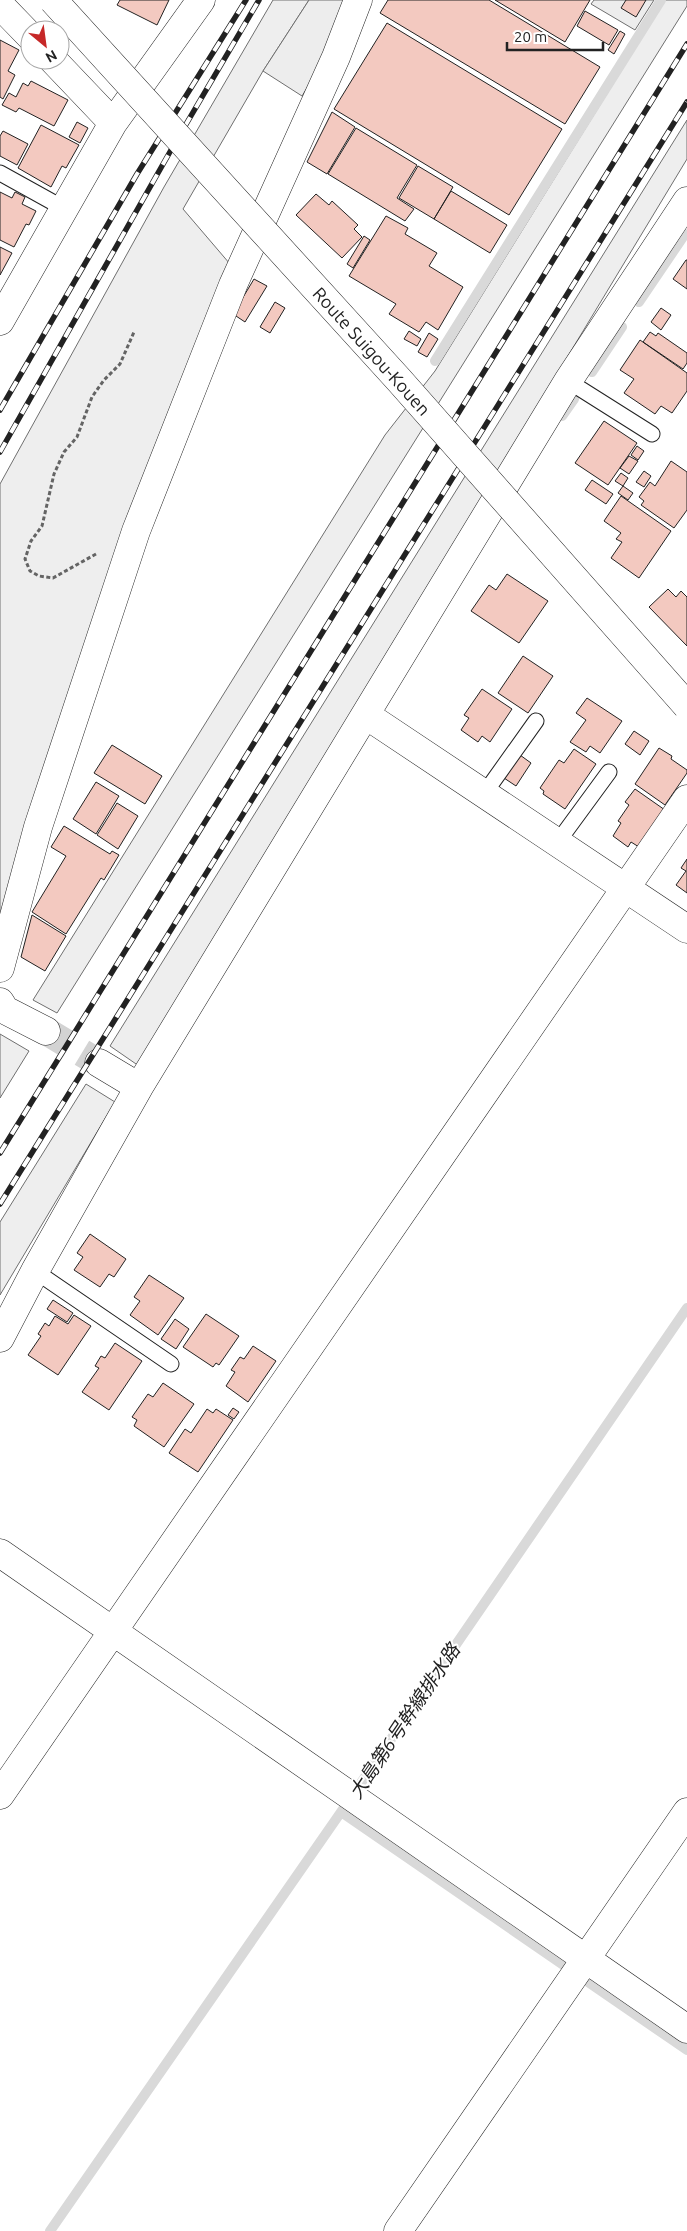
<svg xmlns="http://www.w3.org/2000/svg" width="687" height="2231" font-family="Ubuntu,'Noto Sans JP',sans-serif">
  <rect width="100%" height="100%" fill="#fff"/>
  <!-- grass -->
  <path fill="#eee" stroke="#6f6f6f" d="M273,0H309L263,71L183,209L230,264L0,949V484L164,187Z
    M665,0H687V6L57,1013L33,1000L385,435L435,371Z
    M687,120V159L139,1066L110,1046Z
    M0,1034L29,1051L0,1098Z
    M86,1084L115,1102L0,1295V1222Z"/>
  <!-- parking -->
  <path fill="#ededed" stroke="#6f6f6f" d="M309,0H350L324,60L302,96L263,71Z
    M594,0H654L635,30L591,4Z"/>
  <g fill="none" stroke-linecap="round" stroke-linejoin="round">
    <!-- stream -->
    <path stroke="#d9d9d9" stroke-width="10" d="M639,302L685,234
      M435,361L661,0
      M592,372L622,327
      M562,416L574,399
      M687,1308L341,1812L687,2050
      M50,2231L341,1812"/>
  </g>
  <!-- building -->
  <path fill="#f3c9c0" stroke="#222" d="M120,0H169L157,25L117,5Z
    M388,0H489L600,67L565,124L380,13Z
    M495,0H590L565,42Z
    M626,0H646L636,17L621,8Z
    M585,11L618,30L609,45L577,26Z
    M387,23L562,129L509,215L334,109Z
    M620,31L625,34L614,54L608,50Z
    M0,40L19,50L8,71L15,75L3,99L0,97Z
    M31,81L68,100L54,126L19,108L16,112L2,105L9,93L16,97L23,83L28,86Z
    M332,112L355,127L327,174L307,162Z
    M77,122L88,128L80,143L69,137Z
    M41,125L79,145L66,168L62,166L51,187L18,168Z
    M356,128L417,165L397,198L414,209L405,221L328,174Z
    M3,131L28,144L17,165L0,156V136Z
    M418,166L453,187L434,219L399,198Z
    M451,191L507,225L490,253L434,219Z
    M0,192L12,198L15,192L25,197L22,204L36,211L29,225L26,224L14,247L0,240Z
    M316,194L329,205L332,201L358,225L354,229L362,237L342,258L296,215Z
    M386,216L408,228L405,234L437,253L429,266L463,287L438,330L426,322L419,332L389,314L396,304L349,276Z
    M364,236L370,240L353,268L347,264Z
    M0,247L12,253L0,275Z
    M686,260H687V289L673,279Z
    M254,279L267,286L245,322L233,314Z
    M275,302L285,308L270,333L260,327Z
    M661,308L671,315L661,330L651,322Z
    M409,331L421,339L417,346L404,339Z
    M650,332L656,336L658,333L687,353V363L683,369L643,342Z
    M429,333L438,339L427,357L418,352Z
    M640,340L687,373V391L672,413L661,406L655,414L624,393L634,379L620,370Z
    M604,421L637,443L608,485L575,463Z
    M637,446L644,451L638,460L631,455Z
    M629,456L638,461L629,474L620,468Z
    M671,461L687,472V510L674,528L641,505L644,501L639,497L650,482L655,486Z
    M644,471L651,476L644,487L636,482Z
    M621,473L628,478L623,486L615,481Z
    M592,480L613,494L606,504L585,490Z
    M623,486L633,493L628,500L618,493Z
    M621,496L671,531L639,578L611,558L622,542L616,539L621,533L604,521Z
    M507,574L548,601L519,643L471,611L489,585L496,590Z
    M668,589L676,597L681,591L687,597V646L649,607Z
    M523,656L553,676L528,713L498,693Z
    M482,689L512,709L490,742L482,736L478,742L461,730L469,718L464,715Z
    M587,698L622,721L600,753L590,746L586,752L570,742L586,720L576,713Z
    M634,731L649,741L640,755L625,744Z
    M112,745L162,776L145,804L94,773Z
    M659,748L672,756L671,759L687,770V773L665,805L635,784Z
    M574,749L596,764L565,809L543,794L544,791L540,788L559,760L564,763Z
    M520,755L531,763L516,786L504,778Z
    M96,782L119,796L96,834L73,819Z
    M635,789L665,810L639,847L631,842L628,847L613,836L621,823L618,821L629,805L625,802Z
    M117,803L138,816L118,849L97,835Z
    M64,826L110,854L112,851L119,855L104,880L101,878L66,934L32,912L66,856L51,847Z
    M687,859V893L676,885L686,871L681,868Z
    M32,915L66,936L45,971L21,957Z
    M90,1234L126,1259L114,1277L109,1274L100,1287L74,1270L83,1257L77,1253Z
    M149,1275L184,1298L158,1335L130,1315L140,1301L134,1297Z
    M53,1300L73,1313L67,1322L47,1309Z
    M206,1314L239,1336L219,1365L216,1363L213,1367L183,1347Z
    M74,1315L91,1326L58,1375L28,1355L41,1336L38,1334L45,1323L49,1326L55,1316L68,1324Z
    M175,1319L189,1329L176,1349L161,1339Z
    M115,1343L142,1361L109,1410L82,1392L99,1368L95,1366L101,1356L105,1358Z
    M253,1346L276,1361L248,1402L226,1386L235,1372L231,1370L240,1357L244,1359Z
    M163,1383L194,1404L164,1447L134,1426L137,1420L132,1417L148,1394L153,1397Z
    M233,1408L239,1412L234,1419L228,1415Z
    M207,1409L213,1413L216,1409L233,1420L198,1472L169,1453L185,1429L191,1433Z"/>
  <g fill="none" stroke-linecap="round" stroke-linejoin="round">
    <!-- minor-tunnel -->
    <path stroke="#d3d3d3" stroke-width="28" stroke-dasharray="28 14" stroke-linecap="butt" d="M46,1031L99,1063"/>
    <defs>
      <path id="service" d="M0,173L65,209
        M568,381L652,434
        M484,794L536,721
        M557,843L609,772
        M35,1271L171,1364"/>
      <path id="minor" d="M0,5L30,36
        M113,123L201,0
        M0,321L113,123L53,60
        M366,715L687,929
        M0,968L38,827L136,531L233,285L336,57L358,0
        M0,1002L5,1010L46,1031
        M99,1063L139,1087
        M0,1338L35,1271L139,1087L568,381L687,201
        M0,1553L687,2029
        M0,1795L687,799
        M398,2231L687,1812"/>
    </defs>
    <!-- service casing -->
    <use href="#service" stroke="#222" stroke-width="17"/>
    <!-- minor casing -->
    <use href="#minor" stroke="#222" stroke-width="29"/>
    <!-- path -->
    <path stroke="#646464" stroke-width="3" stroke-dasharray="4 2.5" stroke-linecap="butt" d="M96,554L53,578L39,576L30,571L25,559L31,541L42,526L54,474L64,452L77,437L92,397L104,380L120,364L134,332"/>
    <!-- service -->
    <use href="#service" stroke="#fff" stroke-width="15"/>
    <!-- minor -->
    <use href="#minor" stroke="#fff" stroke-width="28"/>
    <defs>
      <path id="rail" d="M0,410L137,174L246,0
        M0,452L175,143L259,0
        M0,1153L687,44
        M0,1204L687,102"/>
    </defs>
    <!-- rail casing -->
    <use href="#rail" stroke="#222" stroke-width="5.5"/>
    <!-- rail -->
    <use href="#rail" stroke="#fff" stroke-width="4" stroke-dasharray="11" stroke-linecap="butt"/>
    <defs>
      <path id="primary-bridge" d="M53,0L399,380L687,706"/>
    </defs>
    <!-- primary-bridge casing -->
    <use href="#primary-bridge" stroke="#222" stroke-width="29" stroke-linecap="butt"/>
    <!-- primary-bridge -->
    <use href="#primary-bridge" stroke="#fff" stroke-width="28"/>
  </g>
  <g text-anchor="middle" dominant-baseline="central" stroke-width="4" stroke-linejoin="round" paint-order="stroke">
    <!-- street labels -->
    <g font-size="18" fill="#222" stroke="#fff">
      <text transform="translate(372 351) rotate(48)">Route Suigou-Kouen</text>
    </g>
    <!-- water labels -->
    <g font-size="19" font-style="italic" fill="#222" stroke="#fff">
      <text transform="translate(404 1721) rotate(-56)">大島第6号幹線排水路</text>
    </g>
  </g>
  <!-- north arrow -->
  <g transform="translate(45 45) rotate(151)"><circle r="24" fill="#ffffff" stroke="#a7a7a7"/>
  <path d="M0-4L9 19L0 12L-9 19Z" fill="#c62828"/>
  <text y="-8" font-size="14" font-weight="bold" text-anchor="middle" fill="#222222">N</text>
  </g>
  <!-- scale -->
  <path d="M507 42v8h96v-8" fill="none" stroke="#222222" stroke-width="2.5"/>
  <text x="514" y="42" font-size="15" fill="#222222" stroke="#ffffff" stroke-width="4" paint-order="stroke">20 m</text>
</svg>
